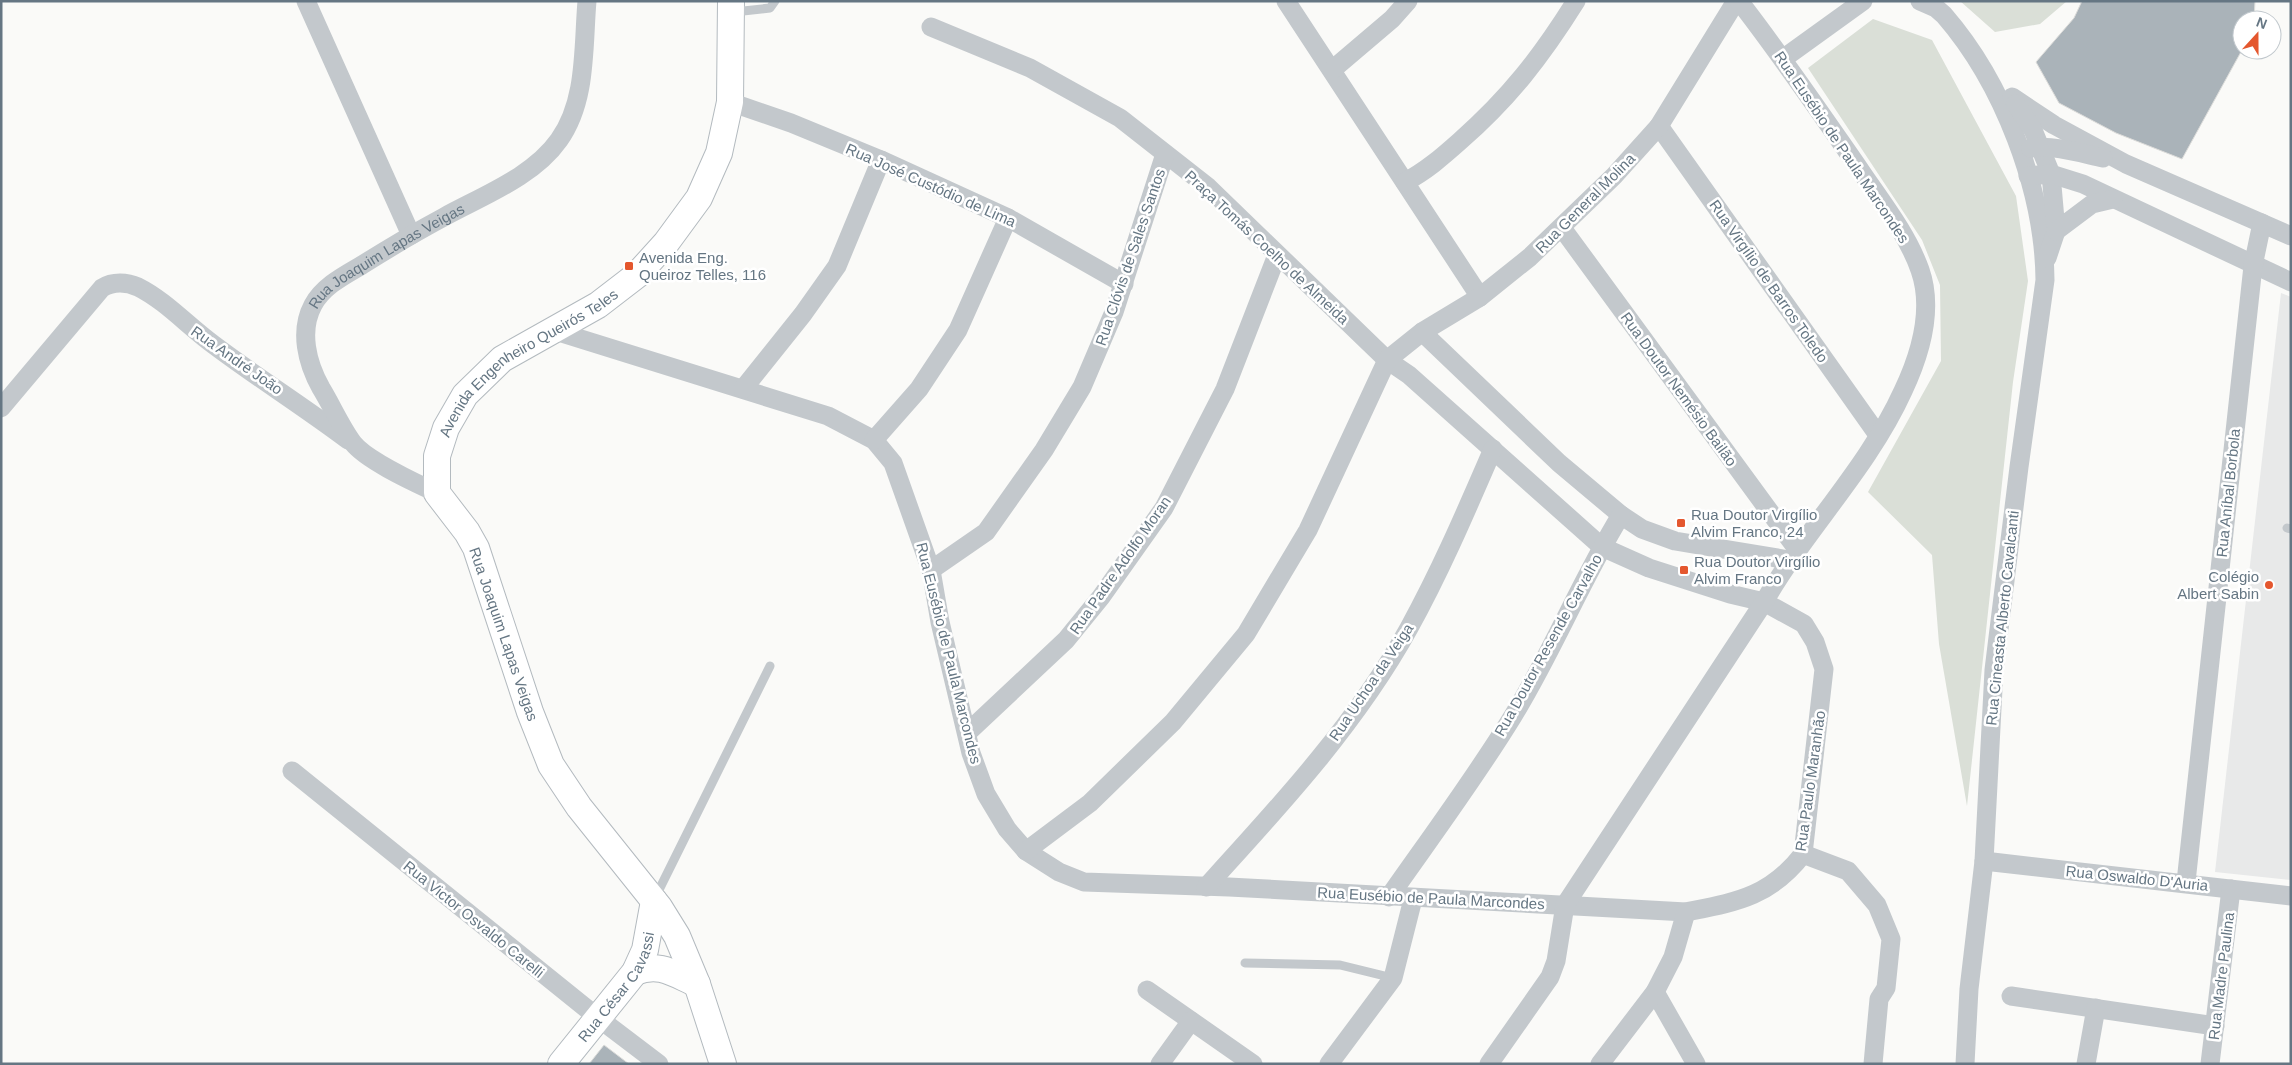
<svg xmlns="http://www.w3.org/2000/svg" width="2292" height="1065" font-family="Arial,sans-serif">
  <rect width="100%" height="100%" fill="#fafaf8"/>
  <!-- built -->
  <path fill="#e8e9e9" d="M2281,293L2291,297V880L2215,872Z"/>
  <!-- green -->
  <path fill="#dadfd7" d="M1960,1H2067L2040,24L1995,32Z
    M1873,19L1932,40L2016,196L2028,281L2013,382L1967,806L1939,644L1932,555L1868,492L1941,361L1940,285L1922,240L1808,68Z"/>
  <!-- building -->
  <path fill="#aab3b9" stroke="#dcdcda" d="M2082,1H2255L2254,20H2242V50L2182,159L2116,133L2059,103L2036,62L2074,18Z
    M604,1045L629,1064H589Z"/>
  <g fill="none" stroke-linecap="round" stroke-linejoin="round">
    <defs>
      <g id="secondary">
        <path d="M635,972C660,962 674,974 697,984"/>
        <path id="s2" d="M561,1064L635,972L645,950L654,901"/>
        <path id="s3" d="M723,1064L697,984L677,936L659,907L579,807L551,765L530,712L476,548L467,532L437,493V456L446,428L465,395L502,359L598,305L637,275L666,243L699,198L719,153L730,102L731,1"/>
      </g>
    </defs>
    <!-- secondary casing -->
    <use href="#secondary" stroke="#b3babf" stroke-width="28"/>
    <!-- lane -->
    <path stroke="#c3c8cc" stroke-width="9" d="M734,12L770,8L775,1
      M2287,528L2291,529
      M655,898L770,666
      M1245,963L1340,965L1393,978"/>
    <!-- street -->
    <g stroke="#c3c8cc" stroke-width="19">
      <path d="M306,1L411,235"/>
      <path d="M1286,1L1480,297"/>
      <path d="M1920,1L1936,8L1944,15C2003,83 2044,189 2045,280L2019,467L1994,670L1984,861L1969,989L1965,1064"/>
      <path d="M1784,58L1863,1"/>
      <path d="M1332,70L1392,19L1408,1"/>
      <path d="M2012,97L2054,125L2126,164L2291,236"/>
      <path d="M730,102L791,123L881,160L1008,218L1124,284"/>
      <path d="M2016,104L2033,130L2051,174L2056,231L2047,258"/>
      <path d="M1659,126L1878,435"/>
      <path d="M2031,148C2055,145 2080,153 2103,158"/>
      <path d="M2028,176L2051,174L2083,184L2291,282"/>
      <path d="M1405,182C1426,171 1442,157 1460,141C1509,98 1541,57 1576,1"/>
      <path d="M1562,228L1797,549"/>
      <path d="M2056,231L2092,204L2113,199"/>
      <path d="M552,330L828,416L874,440L893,463L931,570L940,622L971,753L986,794L1007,829L1026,851L1059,872L1084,882L1229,887L1686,912C1736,902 1770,897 1803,854L1824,669L1815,642L1804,624L1764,602L1730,594L1649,568L1602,547L1409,375L1387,360L1208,187L1120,118L1030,68L931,27"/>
      <path d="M1422,332L1559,463L1621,515L1642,529L1675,541L1789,560"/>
      <path d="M743,389L803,314L837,266L881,160"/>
      <path d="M1,408L102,288C113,281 127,282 138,287C166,301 189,327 214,345C258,378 304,407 348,440"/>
      <path d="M874,440L919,389L958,330L1008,218"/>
      <path id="s1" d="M437,493C416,483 367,461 353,443C341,427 332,406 321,388C307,363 299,331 313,305C323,286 345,275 362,265C389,248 416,232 444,217C482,196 533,177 559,140C587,101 583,47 587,1"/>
      <path d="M931,570L986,532L1044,450L1082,387L1114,312L1165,154"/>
      <path d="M967,733L1066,640L1101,597L1164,508L1225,389L1277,255"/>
      <path d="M292,771L597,1017L659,1064"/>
      <path d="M1026,851L1090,803L1173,722L1246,634L1308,530L1387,360L1422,332L1480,297L1530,257L1614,176L1659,126L1736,1"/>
      <path d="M1803,854L1848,871L1877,905L1891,939L1886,988L1879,999L1873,1064"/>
      <path d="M1984,861L2291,896"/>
      <path d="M2186,882L2253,266L2262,223"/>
      <path d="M1206,887C1280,806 1356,724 1409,628C1441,570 1467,509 1493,449"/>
      <path d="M1389,897C1431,837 1475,778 1513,716C1553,651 1581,580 1621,515"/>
      <path d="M1147,990L1253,1064"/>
      <path d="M1655,992L1696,1064"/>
      <path d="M2011,996L2215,1026"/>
      <path d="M1160,1064L1191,1021"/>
      <path d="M1329,1064L1393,978L1413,899"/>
      <path d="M1489,1064L1550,977L1556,961L1565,905L1764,602C1806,529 1868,468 1903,391C1920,355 1934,310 1920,270C1907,233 1880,200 1858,167C1819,111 1781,55 1739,1"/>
      <path d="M1600,1064L1655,992L1673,957L1686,912"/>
      <path d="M2086,1064L2096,1008"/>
      <path d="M2210,1064L2231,889"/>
    </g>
    <!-- secondary -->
    <use href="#secondary" stroke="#fff" stroke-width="26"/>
  </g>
  <!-- markers -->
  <g fill="#e4572e" stroke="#fff" stroke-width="2">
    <rect x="624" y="261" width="10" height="10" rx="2.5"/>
    <rect x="1676" y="518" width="10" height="10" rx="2.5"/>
    <rect x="1679" y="565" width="10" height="10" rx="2.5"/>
    <circle cx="2269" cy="585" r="5"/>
  </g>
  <g text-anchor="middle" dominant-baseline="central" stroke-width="5" stroke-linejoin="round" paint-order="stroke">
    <!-- street labels -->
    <g font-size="15" fill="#657683" stroke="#fff">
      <text transform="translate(1842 147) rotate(56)">Rua Eusébio de Paula Marcondes</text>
      <text transform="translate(931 185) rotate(24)">Rua José Custódio de Lima</text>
      <text transform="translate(1585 203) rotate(-45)">Rua General Molina</text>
      <text transform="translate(1267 247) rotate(43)">Praça Tomás Coelho de Almeida</text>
      <text transform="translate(1130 257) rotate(-71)">Rua Clóvis de Sales Santos</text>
      <text stroke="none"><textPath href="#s1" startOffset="338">Rua Joaquim Lapas Veigas</textPath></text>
      <text transform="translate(1769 281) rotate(55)">Rua Virgílio de Barros Toledo</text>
      <text transform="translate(237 360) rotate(35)">Rua André João</text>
      <text stroke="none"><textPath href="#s3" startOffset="819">Avenida Engenheiro Queirós Teles</textPath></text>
      <text transform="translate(1679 389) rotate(54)">Rua Doutor Nemésio Bailão</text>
      <text transform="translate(2228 493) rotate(-84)">Rua Aníbal Borbola</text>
      <text transform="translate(1120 565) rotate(-55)">Rua Padre Adolfo Moran</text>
      <text transform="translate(2002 618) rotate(-84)">Rua Cineasta Alberto Cavalcanti</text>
      <text transform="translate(504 634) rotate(71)">Rua Joaquim Lapas Veigas</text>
      <text transform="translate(1548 645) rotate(-61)">Rua Doutor Resende Carvalho</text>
      <text transform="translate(949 653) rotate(76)">Rua Eusébio de Paula Marcondes</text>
      <text transform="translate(1371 682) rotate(-56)">Rua Uchoa da Veiga</text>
      <text transform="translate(1810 781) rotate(-82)">Rua Paulo Maranhão</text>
      <text transform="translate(2137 878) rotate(6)">Rua Oswaldo D'Auria</text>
      <text transform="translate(1431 898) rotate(3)">Rua Eusébio de Paula Marcondes</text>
      <text transform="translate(474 919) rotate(39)">Rua Victor Osvaldo Carelli</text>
      <text transform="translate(2221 976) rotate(-83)">Rua Madre Paulina</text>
      <text stroke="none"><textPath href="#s2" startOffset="96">Rua César Cavassi</textPath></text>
    </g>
    <!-- poi labels -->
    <g font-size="15" fill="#657683" stroke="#fff" text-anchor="start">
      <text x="639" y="257">Avenida Eng.<tspan x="639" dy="17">Queiroz Telles, 116</tspan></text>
      <text x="1691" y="514">Rua Doutor Virgílio<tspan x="1691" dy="17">Alvim Franco, 24</tspan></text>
      <text x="1694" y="561">Rua Doutor Virgílio<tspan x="1694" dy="17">Alvim Franco</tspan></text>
      <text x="2259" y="576" text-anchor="end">Colégio<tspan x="2259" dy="17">Albert Sabin</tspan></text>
    </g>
  </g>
  <!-- border -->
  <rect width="2292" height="1065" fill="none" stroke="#657683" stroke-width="5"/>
  <!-- north arrow -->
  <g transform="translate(2257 35) rotate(21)"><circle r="24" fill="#ffffff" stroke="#c1c8cd"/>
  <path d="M0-4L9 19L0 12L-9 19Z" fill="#e4572e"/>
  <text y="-8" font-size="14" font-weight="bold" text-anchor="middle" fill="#657683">N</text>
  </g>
</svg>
